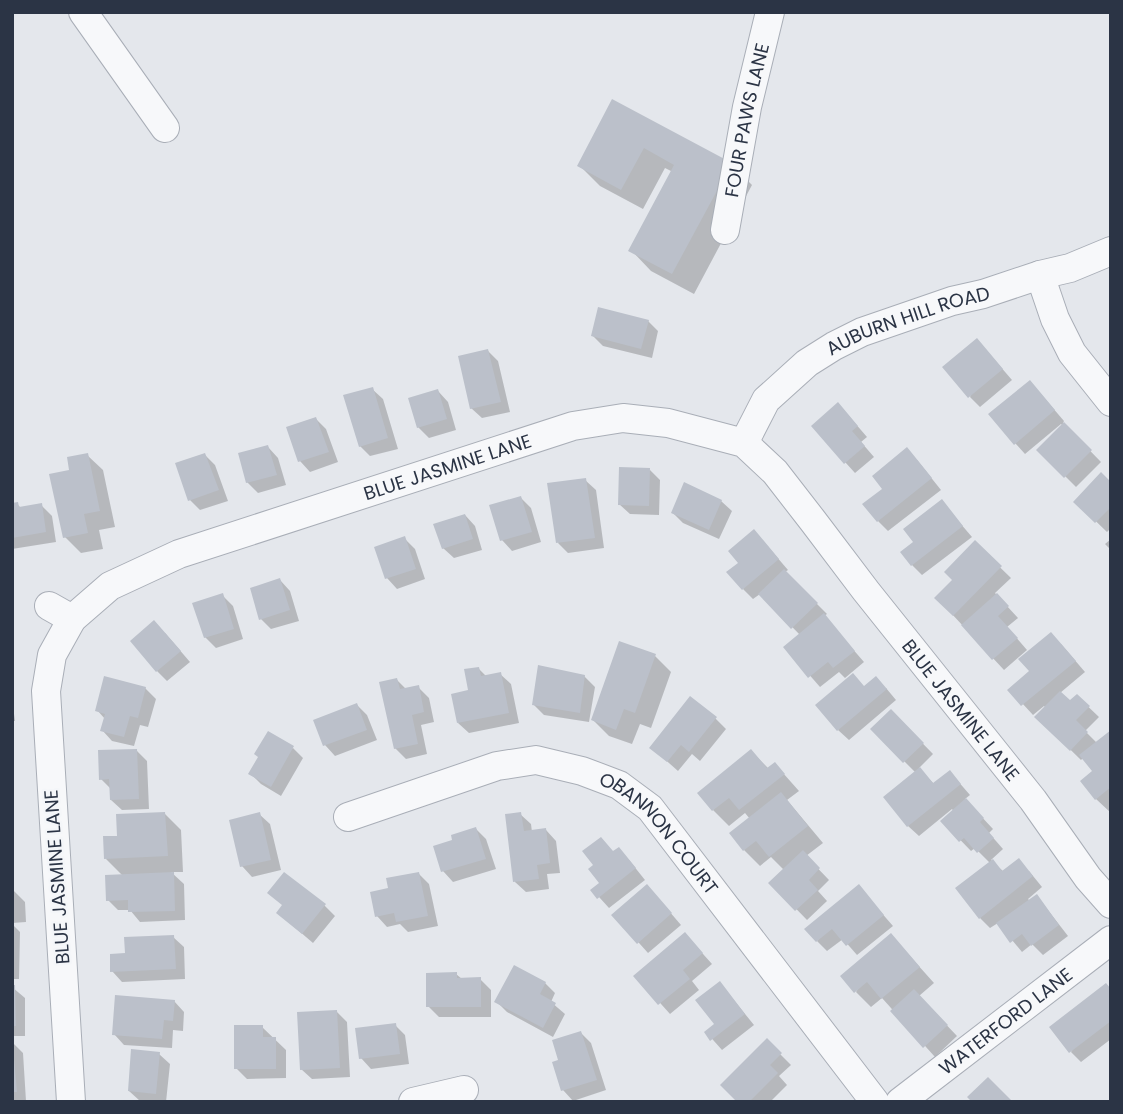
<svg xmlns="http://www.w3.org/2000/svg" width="1123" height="1114" font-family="Poppins,sans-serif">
  <rect width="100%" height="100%" fill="#e4e7ec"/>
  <!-- shadow -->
  <path fill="#0003" d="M613,101L731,164L752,185L694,294L651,271L631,250L673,172L665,168L643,209L600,186L579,165Z
    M648,321L658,331L652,358L603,346L593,336Z
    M488,351L498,361L510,412L482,418L471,408Z
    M987,351L1012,380L980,407L970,397Z
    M372,389L383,399L398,449L370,456L360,446Z
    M438,391L448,402L456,430L429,438L418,427Z
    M1040,393L1064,421L1063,423L1101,462L1076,487L1039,450L1063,426L1061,424L1025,454L1015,443Z
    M848,415L867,437L861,442L874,457L855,473L845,462Z
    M316,419L326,429L338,462L310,472L300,461Z
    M268,447L278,458L286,485L258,493L247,482Z
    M87,455L103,470L115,527L99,530L103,549L81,553L65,537L71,471Z
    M205,455L215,465L228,501L200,510L190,500Z
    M917,460L941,490L888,531L878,521L884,489Z
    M650,470L660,480L659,515L630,514L619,504Z
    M585,480L596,490L604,548L568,553L558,543Z
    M1111,484V528L1107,532L1075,501Z
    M520,497L531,508L541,542L512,551L502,540Z
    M721,501L732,511L719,539L683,523L673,513Z
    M942,502L972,537L922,575L912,565L915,542Z
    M17,504L21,508L41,505L52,516L56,542L12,549V505Z
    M465,515L475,526L482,550L454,558L443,548Z
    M404,538L415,549L425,579L397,589L387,578Z
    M1111,539V550L1105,544Z
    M764,542L788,570L785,572L827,614L824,616L864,662L845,678L839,672L820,687L785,647L800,635L760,594L753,599L743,589Z
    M975,543L1011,578L995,593L1018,618L1007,627L1027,650L1004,670L937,598L954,580Z
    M280,580L290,591L299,621L271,629L261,619Z
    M222,595L233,606L243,639L216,648L205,637Z
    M165,633L190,662L167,681L157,671Z
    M1061,644L1085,672L1060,693L1070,703L1077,696L1099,717L1085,731L1097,743L1111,732V813L1096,799L1095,772L1083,758L1081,760L1037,717L1046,708L1044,706L1033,715L1010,690Z
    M655,656L671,672L651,728L640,724L632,744L609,736L593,720Z
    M478,668L487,677L500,674L511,684L519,723L469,733L458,723Z
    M584,676L595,687L589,722L544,715L534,705Z
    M397,680L407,690L418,687L429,698L434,722L421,725L427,754L406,759L395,748Z
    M864,687L886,688L896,700L849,740L838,730Z
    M145,688L156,699L148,727L140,725L134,746L112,741L102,730L105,719L97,710Z
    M12,699L15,721H12Z
    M357,705L367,715L377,740L335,756L325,745Z
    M891,711L933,754L919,768L934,784L950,772L970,795L965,799L993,829L989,833L1003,849L991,860L1004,872L1029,871L1042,887L1028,899L1030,901L1037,896L1068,936L1043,955L1032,944L1022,952L998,923L990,928L980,918L990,863L975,848L971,851L943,822L954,812L952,809L919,836L908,826L916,773L872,729Z
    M715,718L726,729L700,761L692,754L678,771L652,748Z
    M293,748L303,758L281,796L261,784L251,774Z
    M137,751L147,761L149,809L122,810L111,800V789L101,779Z
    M751,751L769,769L775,764L799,791L787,800L823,843L806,856L829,880L818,891L827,901L807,920L771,883L784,870L771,857L760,866L744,850L750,819L745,813L729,826L713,810Z
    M165,814L181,830L183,872H171L184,884L185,920L140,922L130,910H118L108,900L123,876L106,859L119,838Z
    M259,814L270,824L281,870L252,877L242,866Z
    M520,814L531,824L532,832L546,830L556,841L560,873L547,874L549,889L526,892L515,882Z
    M476,829L486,839L496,869L453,882L443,871L436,847L454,841Z
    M614,853L629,860L645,880L609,908L599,897L602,883Z
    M419,874L429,884L438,926L408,932L400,924L387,927L377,916L390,890Z
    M859,887L893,926L857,955L843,939L827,951L817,941Z
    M12,889L25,902L26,922L12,923Z
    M657,897L681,925L648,953L614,915Z
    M324,905L335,916L313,943L278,913L284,906Z
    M12,924L20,932L19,979H12Z
    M891,935L934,983L919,996L957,1036L935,1057L882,998L871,1007L856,992Z
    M173,937L184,947L185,979L122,982L112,971L127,955Z
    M695,945L712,964L692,981L699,990L670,1014L636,976Z
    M456,974L462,979H480L491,990V1017H439L428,1006Z
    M545,983L555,993L551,1002L565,1014L553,1037L507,1012L497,1002Z
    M720,983L754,1025L722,1050L706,1032L716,1024Z
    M12,987L25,998V1036H12Z
    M1111,990V1039L1081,1062L1071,1052Z
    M174,1001L184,1012L183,1031L173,1030L172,1048L124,1045L114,1034Z
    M336,1011L347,1022L350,1077L312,1079L301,1069Z
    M395,1025L405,1035L409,1064L371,1069L361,1058Z
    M262,1027L286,1050V1078L247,1079L236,1068Z
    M581,1033L591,1043L606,1090L573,1101L563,1090L561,1061Z
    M767,1041L791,1065L779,1076L787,1085L770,1102H739Z
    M12,1042L23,1053L26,1101L12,1102Z
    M159,1054L170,1064L166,1102L140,1101L129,1091Z"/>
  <!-- building -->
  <path fill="#bbc0ca" d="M612,99L732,163L672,274L628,251L674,165L644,148L621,190L577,166Z
    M598,307L649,320L641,349L591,336Z
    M977,338L1003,369L968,398L942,367Z
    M488,349L501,402L470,409L458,356Z
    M1030,380L1055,410L1014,445L988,414Z
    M373,387L388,438L359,447L343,395Z
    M438,389L447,419L417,428L408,398Z
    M838,402L858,426L852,431L865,446L844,464L811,426Z
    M316,417L329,452L298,462L286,427Z
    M1064,422L1092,450L1064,478L1036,450Z
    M268,445L277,475L246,483L238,453Z
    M907,447L932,478L877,522L862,504L882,489L872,476Z
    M88,453L100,511L84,514L88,533L63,538L49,474L69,470L67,457Z
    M205,453L219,490L188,501L175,463Z
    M619,467L650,468L649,506L618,505Z
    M1101,472L1111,482V507L1095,523L1073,502Z
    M586,478L595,538L556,543L547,483Z
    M684,482L722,500L709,530L671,513Z
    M521,496L532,532L500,541L489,505Z
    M942,499L963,526L911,566L900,552L913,542L903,529Z
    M18,502L19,507L42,503L46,532L12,538V503Z
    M465,514L473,539L442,549L433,524Z
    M754,529L779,559L742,590L726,572L738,563L728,551Z
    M405,536L416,569L385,579L374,547Z
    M975,540L1002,566L953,616L934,598L952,580L944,572Z
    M784,569L818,603L791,629L758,594Z
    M280,578L290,610L259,620L250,588Z
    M223,593L234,629L204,638L192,603Z
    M997,593L1009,606L998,616L1018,638L992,660L961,625Z
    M824,613L855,651L833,668L828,662L808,678L783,647Z
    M154,620L181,651L156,672L130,641Z
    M1051,632L1076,661L1021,706L1007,690L1029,671L1018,659Z
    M619,641L656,654L635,713L624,709L616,730L591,720Z
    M538,665L585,675L580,713L532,705Z
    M479,667L481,676L501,672L509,713L457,723L451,694L468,690L464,669Z
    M853,673L864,686L876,676L887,689L837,731L815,705Z
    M104,676L146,687L138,718L130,716L124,737L100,731L105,714L95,711Z
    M397,678L400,689L419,685L424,712L412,715L418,744L394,749L379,682Z
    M1060,691L1070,700L1077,694L1090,706L1076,720L1088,732L1070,751L1034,717Z
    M690,696L717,717L689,752L681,745L667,762L649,748Z
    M357,703L367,730L323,746L313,720Z
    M891,709L924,743L903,763L870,729Z
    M1111,730V787L1095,800L1080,781L1092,771L1079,755Z
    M268,731L294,746L271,787L248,774L258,757L254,754Z
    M137,749L139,799L110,800L109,779L99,780L98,750Z
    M751,749L767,768L775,762L785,774L739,810L729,798L712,811L697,793Z
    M920,767L933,783L950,770L961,784L907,827L883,797Z
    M781,792L808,826L769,857L756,841L743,851L729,833Z
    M966,798L984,818L980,822L994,838L977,853L964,838L959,842L940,821Z
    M165,812L168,856L104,859L103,836H117L116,814Z
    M260,812L271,860L240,867L229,820Z
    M521,812L524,831L546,828L550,863L537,865L539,879L513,882L505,814Z
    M476,827L486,859L441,872L433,846L452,840L451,835Z
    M601,837L613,851L619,847L636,868L597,899L590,890L599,883L588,869L593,865L582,851Z
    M803,850L820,868L809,880L818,890L795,911L768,883Z
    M1019,858L1033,876L979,919L955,888L993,859L1002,871Z
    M174,872L175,911L128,912V900L106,901L105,875Z
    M284,872L326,904L302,934L276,913L282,905L267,893Z
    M419,872L428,916L396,922L394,913L375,917L370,892L388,888L386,878Z
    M647,884L672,913L637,944L611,915Z
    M859,884L884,915L846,946L832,929L816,942L804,929Z
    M1037,894L1059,925L1031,946L1022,934L1010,943L996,923Z
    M685,932L703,953L683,970L690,979L658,1005L633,976Z
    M891,933L920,967L881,999L867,982L854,993L840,976Z
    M174,935L176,969L110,972V954L125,953L124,937Z
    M514,965L546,982L540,994L556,1003L543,1028L494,1002Z
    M457,972V978L481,977V1007H426V973Z
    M720,981L745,1014L710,1041L704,1032L714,1024L695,1000Z
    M1106,983L1111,989V1021L1069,1053L1049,1027Z
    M12,985H15L16,1026H12Z
    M914,989L948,1025L923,1048L890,1011Z
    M115,995L175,1000L173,1021L164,1020L162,1039L112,1035Z
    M337,1010L340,1068L300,1070L297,1012Z
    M396,1023L400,1054L359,1059L355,1028Z
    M234,1025H263V1037H276V1069H234Z
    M581,1031L597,1080L561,1091L552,1062L558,1060L552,1040Z
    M767,1038L782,1053L770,1065L778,1073L749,1102H737L720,1085Z
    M131,1049L160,1052L156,1094L128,1091Z
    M12,1058H14L17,1092H12Z
    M988,1077L1013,1102H972L967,1097Z"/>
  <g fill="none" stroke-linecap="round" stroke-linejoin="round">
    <defs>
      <g id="minor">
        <path d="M83,12L165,128"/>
        <path id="s1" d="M725,230L747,107L770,12"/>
        <path d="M1040,275L1055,319L1072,353L1111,402"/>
        <path id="s2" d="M744,443L766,400L807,363L834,346L862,332L952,301L983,294L1040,275L1070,268L1111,251"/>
        <path d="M49,606L72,619"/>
        <path id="s3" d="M348,817L497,766L536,760L582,771L619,785L650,808L875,1102"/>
        <path id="s4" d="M71,1102L46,691L52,655L72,619L110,586L179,554L573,426L623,418L668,423L744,443L775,472L813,521L866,591L1033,800L1088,878L1111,904"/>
        <path d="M413,1102L464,1090"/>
        <path id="s5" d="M900,1102L1111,940"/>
      </g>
    </defs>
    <!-- minor casing -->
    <use href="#minor" stroke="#a9aeb7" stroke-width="30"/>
    <!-- minor -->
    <use href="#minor" stroke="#f7f8fa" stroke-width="28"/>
  </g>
  <g text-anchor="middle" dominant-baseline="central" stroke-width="5" stroke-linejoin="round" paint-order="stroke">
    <!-- street labels -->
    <g font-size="19" fill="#2b3445" stroke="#f4f6f9">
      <text stroke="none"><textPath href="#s1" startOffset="112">FOUR PAWS LANE</textPath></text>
      <text stroke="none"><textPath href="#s2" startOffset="214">AUBURN HILL ROAD</textPath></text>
      <text stroke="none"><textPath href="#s4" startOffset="898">BLUE JASMINE LANE</textPath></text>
      <text stroke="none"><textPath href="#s4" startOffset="1549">BLUE JASMINE LANE</textPath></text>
      <text stroke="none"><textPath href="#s3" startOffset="346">OBANNON COURT</textPath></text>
      <text transform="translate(57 877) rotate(-94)">BLUE JASMINE LANE</text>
      <text stroke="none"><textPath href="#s5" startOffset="133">WATERFORD LANE</textPath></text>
    </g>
  </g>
  <!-- border -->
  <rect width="1123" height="1114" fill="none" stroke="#2b3445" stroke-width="28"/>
</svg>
